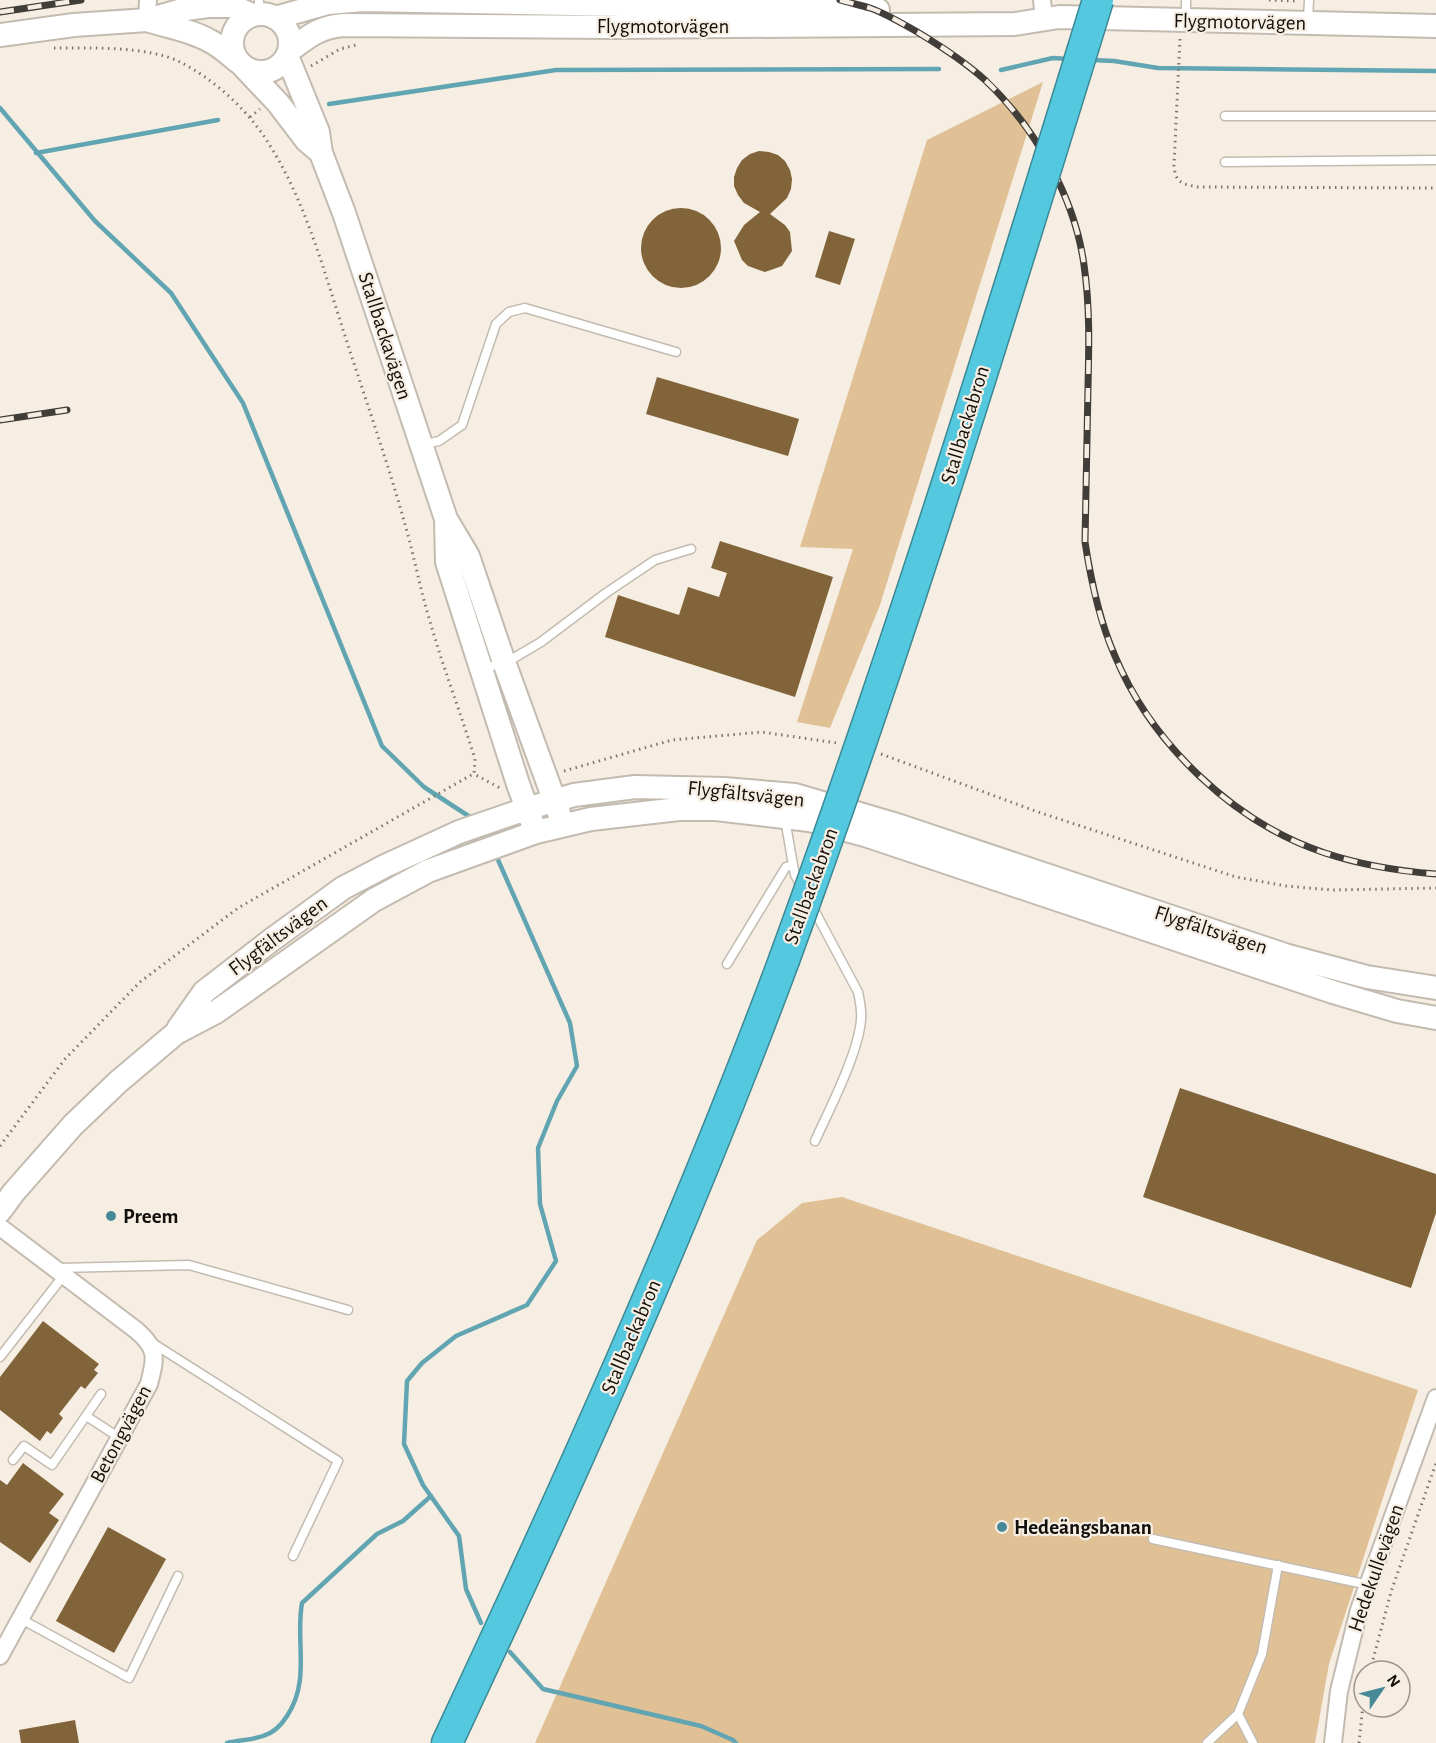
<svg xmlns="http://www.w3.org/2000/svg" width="1436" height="1743" font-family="'Alegreya Sans',sans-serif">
  <rect width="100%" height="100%" fill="#f7eee3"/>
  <!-- green -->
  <path fill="#e0c196" d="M1043,82L880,605L830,728L797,722L853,549L800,547L927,140Z
    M842,1197L1418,1390L1329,1664L1315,1743H535L757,1240L802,1203Z"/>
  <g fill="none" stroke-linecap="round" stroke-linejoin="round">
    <!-- stream -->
    <path stroke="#62a5b2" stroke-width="4.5" d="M1091,60L1114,61L1158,68L1436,71
      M1001,70L1053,58L1068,59
      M329,104L556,70L939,69
      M0,108L95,221L171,293L243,403L382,746L424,787L470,817L473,821
      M36,153L218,120
      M481,1623L466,1589L459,1536L423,1485L404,1444L407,1381L422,1363L456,1336L527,1305L556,1261L540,1204L538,1148L557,1101L577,1066L570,1023L495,853
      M510,1652L543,1689L701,1726L733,1740L736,1743
      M227,1743C239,1740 252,1740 263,1736C274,1733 282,1724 287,1716C311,1680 295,1641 302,1603L377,1534L403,1521L431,1496"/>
  </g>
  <!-- building -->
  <path fill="#816439" d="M759,151L769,152L778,155L785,161L790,170L792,179L791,189L787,198L770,214L785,225L790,232L792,251L782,266L765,272L748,266L742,260L734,241L744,225L760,212L744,203L738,195L734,186V177L737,168L742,160L750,154Z
    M641 248a40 40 0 1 1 80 0a40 40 0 1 1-80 0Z
    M829,231L855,239L840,285L815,277Z
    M657,377L799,419L788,456L646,414Z
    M720,541L833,577L795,697L605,637L618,595L679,615L688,587L719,597L727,573L711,568Z
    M1180,1088L1436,1174V1213L1411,1288L1143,1197Z
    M43,1321L99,1364L94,1370L98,1373L85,1389L81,1386L59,1414L63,1418L51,1434L47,1431L40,1441L0,1410V1377Z
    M23,1463L64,1494L49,1513L59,1520L30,1563L0,1542V1480L7,1485Z
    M108,1527L166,1559L114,1653L56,1621Z
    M75,1720L79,1743H21L19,1730Z"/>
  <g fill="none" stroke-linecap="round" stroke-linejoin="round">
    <defs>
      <path id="lane" d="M259,0V14
        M1186,18V0
        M1308,21L1309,0
        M1225,116H1436
        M1225,162L1436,160
        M421,445L439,441L462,425L496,324L509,312L525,308L676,352
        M481,670L514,658L541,642L606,593L655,560L691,549
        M793,865L795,875L802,887
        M812,906L858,992C860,1001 862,1010 861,1020C858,1054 830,1108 815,1141
        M727,964L786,867L793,865L785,819
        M58,1268L189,1265L348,1310
        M151,1342L338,1461L293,1556
        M0,1357L64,1275
        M86,1416L120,1438
        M13,1460L24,1446L52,1465L101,1394
        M1153,1539L1369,1585
        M21,1619L129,1678L178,1576
        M1238,1714L1253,1743
        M1207,1743L1238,1714L1262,1654L1278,1565"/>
      <path id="street" d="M1042,0L1044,19
        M147,20L148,0
        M0,1227L136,1330C158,1349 156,1357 149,1384L0,1656
        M1333,1743L1339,1691L1359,1610L1436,1398"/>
      <path id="secondary" d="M232 43a29 29 0 1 1 58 0a29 29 0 1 1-58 0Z
        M275,18L328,3L363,0L878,10
        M147,20C168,27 191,30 210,41C220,46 229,54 237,61
        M0,35L74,25L147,20L186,9L208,6H232L252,15
        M289,51C309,36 319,27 344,25L612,27L1015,24L1059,17L1436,26
        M287,56L318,132L321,153L344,213L446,519L468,556L504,662L559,813
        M244,67L278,103L307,141L321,153
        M446,520L447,562L518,784L532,822
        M178,1029L204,992L270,941L343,888L385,866L459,832L526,809L574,795L635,787L724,789L795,795L897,825L1285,955L1367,977L1436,988
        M0,1211L14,1192L73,1125L118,1082L176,1033L216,1012L374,900L428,871L536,832L591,819L679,809H716L809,820L868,836L1333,992L1397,1011L1436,1018"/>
      <path id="highway" d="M447,1743C568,1485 685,1226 784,960"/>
    </defs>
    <!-- lane casing -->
    <use href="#lane" stroke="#c4bbb0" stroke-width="11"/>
    <!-- street casing -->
    <use href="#street" stroke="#c4bbb0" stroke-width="20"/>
    <!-- secondary casing -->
    <use href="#secondary" stroke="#c4bbb0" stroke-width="26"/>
    <!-- highway casing -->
    <use href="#highway" stroke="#3c8894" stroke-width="33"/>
    <!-- path -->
    <path stroke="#7b766f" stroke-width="3" stroke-dasharray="1.5 4.5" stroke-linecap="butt" d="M1269,0L1297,1
      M1180,39L1174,165C1175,182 1181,184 1198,187L1436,188
      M54,48C90,48 148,46 180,62C214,79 249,111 269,144C307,204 325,275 347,342C367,404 389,466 406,528C415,560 421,593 431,625C444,670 461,714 475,759L474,774L500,788
      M311,66L340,49L356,45
      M250,117L260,109
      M881,754L1038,812L1236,877L1286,886L1332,890L1436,888
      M564,771L672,740L762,732L837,743
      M0,1146L65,1059L140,982L238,908L473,774
      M1370,1671L1391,1592L1436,1463
      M1359,1743L1364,1695"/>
    <!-- lane -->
    <use href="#lane" stroke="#fff" stroke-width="8"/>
    <!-- street -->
    <use href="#street" stroke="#fff" stroke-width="16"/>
    <!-- secondary -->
    <use href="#secondary" stroke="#fff" stroke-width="22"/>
    <!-- highway -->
    <use href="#highway" stroke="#53c8de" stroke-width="30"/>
    <defs>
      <path id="rail" d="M840,0C850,3 860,5 870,8C887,14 903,24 919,33C942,47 965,62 985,80C1035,127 1075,198 1084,265C1090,306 1089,346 1088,387C1087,439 1086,490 1085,542C1091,581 1099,620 1115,656C1151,743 1234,823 1325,853C1361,865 1398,871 1436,874
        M0,12L81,0
        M0,420L67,410"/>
    </defs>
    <!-- rail casing -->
    <use href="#rail" stroke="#413d38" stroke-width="7"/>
    <!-- rail -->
    <use href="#rail" stroke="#f7eee3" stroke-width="4.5" stroke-dasharray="14" stroke-linecap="butt"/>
    <defs>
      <path id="highway-bridge" d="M784,960C900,644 999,322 1098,0"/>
    </defs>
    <!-- highway-bridge casing -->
    <use href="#highway-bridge" stroke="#3c8894" stroke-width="33" stroke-linecap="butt"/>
    <!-- highway-bridge -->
    <use href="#highway-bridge" stroke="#53c8de" stroke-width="30"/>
  </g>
  <!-- markers -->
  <g fill="#468a98" stroke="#f7eee3" stroke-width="2">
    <circle cx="111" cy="1216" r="6"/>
    <circle cx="1002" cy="1527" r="6"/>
  </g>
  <g text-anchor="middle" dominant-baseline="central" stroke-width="4.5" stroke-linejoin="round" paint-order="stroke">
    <!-- street labels -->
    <g font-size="21" fill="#12100c" stroke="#f7eee3">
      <text transform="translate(1240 22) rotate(1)">Flygmotorvägen</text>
      <text x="663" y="26">Flygmotorvägen</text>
      <text transform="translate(385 336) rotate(72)">Stallbackavägen</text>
      <text transform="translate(965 425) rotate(-73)">Stallbackabron</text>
      <text transform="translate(746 794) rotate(6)">Flygfältsvägen</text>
      <text transform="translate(811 886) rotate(-70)">Stallbackabron</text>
      <text transform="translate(1211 930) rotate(18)">Flygfältsvägen</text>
      <text transform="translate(278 936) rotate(-37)">Flygfältsvägen</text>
      <text transform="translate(631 1337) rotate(-67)">Stallbackabron</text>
      <text transform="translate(121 1434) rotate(-62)">Betongvägen</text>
      <text transform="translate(1376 1568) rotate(-71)">Hedekullevägen</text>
    </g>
    <!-- poi labels -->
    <g font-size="21" font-weight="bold" fill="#12100c" stroke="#f7eee3" text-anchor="start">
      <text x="123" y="1216">Preem</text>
      <text x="1014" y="1527">Hedeängsbanan</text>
    </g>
  </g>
  <!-- north arrow -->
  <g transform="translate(1382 1689) rotate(55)"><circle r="28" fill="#f7eee3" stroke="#9b958d" stroke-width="1.5"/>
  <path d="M0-4.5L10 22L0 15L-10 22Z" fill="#468a98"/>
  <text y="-9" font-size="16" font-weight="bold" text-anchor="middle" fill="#12100c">N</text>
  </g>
</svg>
